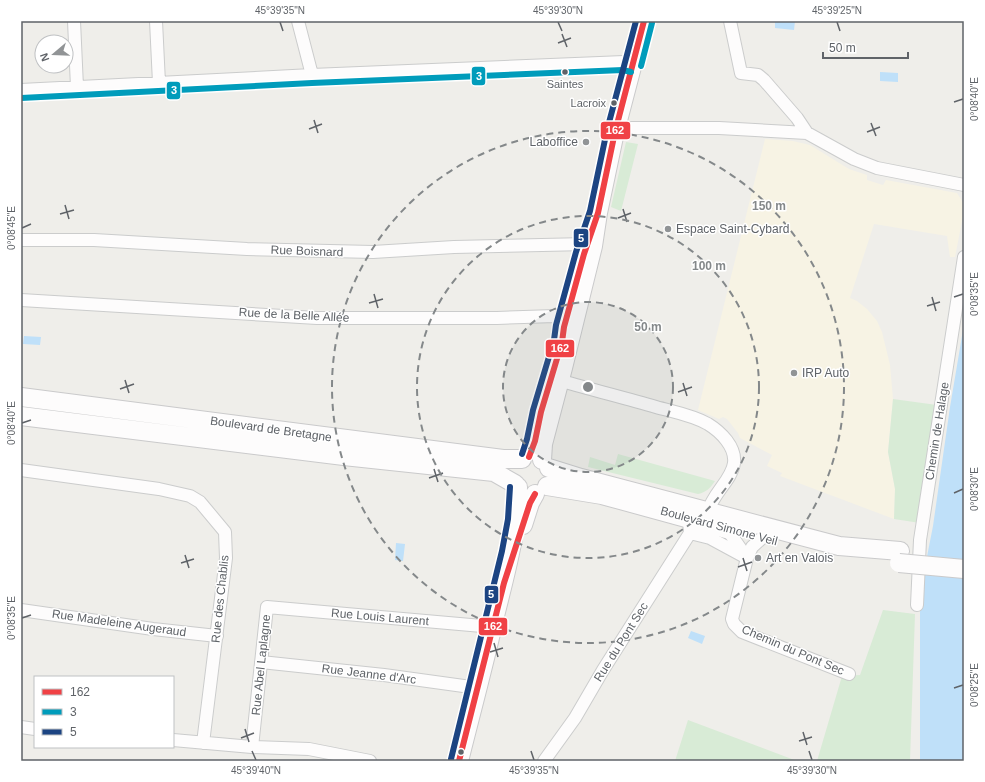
<svg xmlns="http://www.w3.org/2000/svg" width="985" height="782" font-family="Arial,sans-serif">
  <rect width="100%" height="100%" fill="#efeeea"/>
  <!-- commercial -->
  <path fill="#f7f3e4" d="M765,139L793,141L810,145L849,169L867,175V180L883,185L886,180L957,193L964,204V211L955,257H950L947,236L874,224L850,298L857,301L867,309L877,321L882,332L890,365L893,399L888,452L895,489L894,519L780,476L782,473L767,466L772,455L740,438L738,433L727,419L723,417L719,419L698,410Z"/>
  <!-- green -->
  <path fill="#d8ebd6" d="M626,142L638,144L621,211L611,207Z
    M893,399L937,405L920,523L894,519L895,489L888,452Z
    M618,454L715,481C710,488 707,492 698,494L588,467L590,457L615,465Z
    M883,610L915,614L910,761H817L842,676L860,675Z
    M688,720L797,761H675Z"/>
  <!-- water -->
  <path fill="#bfe0f9" d="M775,21H795L794,30L775,28Z
    M880,72L898,73V82L880,81Z
    M964,324V761H920V592L933,526L950,407Z
    M24,336L41,337L40,345L23,344Z
    M396,543L405,544L403,561L395,560Z
    M691,631L705,636L702,644L688,638Z"/>
  <g fill="none" stroke-linecap="round" stroke-linejoin="round">
    <defs>
      <path id="street" d="M74,21L77,87
        M156,21L159,83
        M298,21L312,75
        M730,21L741,73L758,75L764,80L797,118L807,133
        M21,90L312,75L624,62L633,64
        M617,125L628,128H719L807,133L854,159L877,168L964,185
        M21,240H94L247,249L373,252L454,247L587,244L593,246
        M21,300L317,318H497L555,316L567,317
        M556,373L562,381C593,390 625,398 656,407C674,412 692,415 708,424C721,432 736,447 734,463C732,480 712,494 708,512
        M21,470L159,489L190,496L200,502L225,532L226,558L203,743
        M727,529L747,558L752,547L762,538
        M690,533L710,538L747,558L732,619L734,624L742,632L849,674
        M917,605L920,540L964,257
        M21,610L153,629L217,636
        M261,662L384,675L478,688
        M21,727L35,729
        M173,740L252,747L309,749L370,761
        M252,747L267,607L482,626L493,629
        M544,761L575,718L603,670L690,533L689,520"/>
      <path id="secondary" d="M21,397L503,459H522
        M21,416L344,456L494,472L515,484
        M542,460L543,444L563,368L593,246L598,213L615,132L644,21
        M549,468L581,478L839,546L900,551
        M547,486L602,495L730,530
        M523,525L530,503L535,494
        M459,761C471,713 484,665 495,616C505,575 518,530 518,487"/>
    </defs>
    <!-- street casing -->
    <use href="#street" stroke="#cbcccc" stroke-width="14"/>
    <!-- secondary casing -->
    <use href="#secondary" stroke="#cacacb" stroke-width="20"/>
    <!-- street -->
    <use href="#street" stroke="#fdfcfc" stroke-width="12"/>
    <!-- secondary -->
    <use href="#secondary" stroke="#fdfcfc" stroke-width="18"/>
    <defs>
      <path id="secondary-bridge" d="M899,563L964,569"/>
    </defs>
    <!-- secondary-bridge casing -->
    <use href="#secondary-bridge" stroke="#cacacb" stroke-width="20" stroke-linecap="butt"/>
    <!-- secondary-bridge -->
    <use href="#secondary-bridge" stroke="#fdfcfc" stroke-width="18"/>
    <defs>
      <path id="bus-1" d="M529,457L535,441L541,412L562,342L564,327L584,254L598,213L615,132L644,21
        M459,761L504,583L530,503L535,494"/>
      <path id="bus-2" d="M641,66L652,23
        M21,98L312,83L623,70L631,72"/>
      <path id="bus-3" d="M522,454L527,439L533,410L554,340L556,325L576,252L590,211L607,130L636,21
        M451,759L502,551L508,519L510,487"/>
    </defs>
    <!-- bus-1 casing -->
    <use href="#bus-1" stroke="#fff" stroke-width="9"/>
    <!-- bus-2 casing -->
    <use href="#bus-2" stroke="#fff" stroke-width="9"/>
    <!-- bus-3 casing -->
    <use href="#bus-3" stroke="#fff" stroke-width="9"/>
    <!-- bus-1 -->
    <use href="#bus-1" stroke="#f04145" stroke-width="6"/>
    <!-- bus-2 -->
    <use href="#bus-2" stroke="#009cbb" stroke-width="6"/>
    <!-- bus-3 -->
    <use href="#bus-3" stroke="#1c4482" stroke-width="6"/>
  </g>
  <!-- ticks -->
  <path fill="none" stroke="#5f6368" stroke-width="1.5" d="M280,22L283,31M558,22L562,31M837,22L840,31M562,34L567,47M558,43L571,38M954,102L963,99M314,120L318,133M871,123L876,136M309,129L322,124M867,132L880,127M65,205L69,219M623,209L627,222M60,214L74,210M618,218L631,213M22,228L31,224M374,294L378,308M932,297L936,311M954,297L963,294M369,303L383,299M927,306L940,302M125,380L129,393M683,383L687,396M120,389L134,384M678,392L692,387M22,423L31,420M434,469L438,482M429,478L443,473M954,493L963,489M185,555L189,568M743,558L747,571M181,563L194,559M738,567L752,562M22,618L31,615M494,643L498,657M490,652L503,648M954,688L963,685M245,729L249,742M803,732L807,745M241,738L254,733M799,741L812,737M252,751L256,760M531,751L534,760M809,751L812,760"/>
  <!-- distance rings -->
  <circle cx="588" cy="387" r="85" fill="#84888a" fill-opacity=".12"/>
  <g fill="none" stroke="#84888a" stroke-width="2" stroke-dasharray="7 5">
    <circle cx="588" cy="387" r="85"/>
    <circle cx="588" cy="387" r="171"/>
    <circle cx="588" cy="387" r="256"/>
  </g>
  <!-- markers -->
  <g fill="#5f6368" stroke="#fff" stroke-width="1.5">
    <circle cx="565" cy="72" r="3.5"/>
    <circle cx="614" cy="103" r="3.5"/>
    <circle cx="461" cy="752" r="3.5"/>
  </g>
  <g fill="#919496" stroke="#fff" stroke-width="1.5">
    <circle cx="586" cy="142" r="4"/>
    <circle cx="668" cy="229" r="4"/>
    <circle cx="794" cy="373" r="4"/>
    <circle cx="758" cy="558" r="4"/>
  </g>
  <g text-anchor="middle" dominant-baseline="central" stroke-width="3" stroke-linejoin="round" paint-order="stroke">
    <!-- bus labels -->
    <g font-size="11" fill="#5f6368" stroke="#fff">
      <text x="565" y="84">Saintes</text>
      <text x="606" y="103" text-anchor="end">Lacroix</text>
    </g>
    <!-- poi labels -->
    <g font-size="12" fill="#5f6368" stroke="#fff" text-anchor="start">
      <text x="578" y="142" text-anchor="end">Laboffice</text>
      <text x="676" y="229">Espace Saint-Cybard</text>
      <text x="802" y="373">IRP Auto</text>
      <text x="766" y="558">Art en Valois</text>
    </g>
    <!-- street labels -->
    <g font-size="12" fill="#5f6368" stroke="#fff">
      <text transform="translate(307 251) rotate(2)">Rue Boisnard</text>
      <text transform="translate(294 315) rotate(3)">Rue de la Belle Allée</text>
      <text transform="translate(271 429) rotate(8)">Boulevard de Bretagne</text>
      <text transform="translate(937 431) rotate(-81)">Chemin de Halage</text>
      <text transform="translate(719 526) rotate(15)">Boulevard Simone Veil</text>
      <text transform="translate(220 599) rotate(-84)">Rue des Chablis</text>
      <text transform="translate(380 617) rotate(5)">Rue Louis Laurent</text>
      <text transform="translate(119 623) rotate(8)">Rue Madeleine Augeraud</text>
      <text transform="translate(621 642) rotate(-58)">Rue du Pont Sec</text>
      <text transform="translate(793 650) rotate(23)">Chemin du Pont Sec</text>
      <text transform="translate(261 665) rotate(-84)">Rue Abel Laplagne</text>
      <text transform="translate(369 674) rotate(7)">Rue Jeanne d'Arc</text>
    </g>
  </g>
  <circle cx="588" cy="387" r="6" fill="#84888a" stroke="#fff" stroke-width="2"/>
  <g font-size="12" text-anchor="middle" font-weight="bold" fill="#84888a" stroke="#fff" stroke-width="3" stroke-linejoin="round" paint-order="stroke">
    <text x="769" y="210">150 m</text>
    <text x="709" y="270">100 m</text>
    <text x="648" y="331">50 m</text>
  </g>
  <g stroke="#fff" stroke-width="1.5">
    <rect x="471" y="66" width="15" height="20" rx="4" fill="#009cbb"/>
    <rect x="166" y="81" width="15" height="19" rx="4" fill="#009cbb"/>
    <rect x="600" y="121" width="31" height="19" rx="4" fill="#f04145"/>
    <rect x="573" y="228" width="16" height="20" rx="4" fill="#1c4482"/>
    <rect x="545" y="339" width="30" height="19" rx="4" fill="#f04145"/>
    <rect x="484" y="585" width="15" height="19" rx="4" fill="#1c4482"/>
    <rect x="478" y="617" width="30" height="19" rx="4" fill="#f04145"/>
  </g>
  <g font-size="11" text-anchor="middle" font-weight="bold" fill="#fff">
    <text x="479" y="80">3</text>
    <text x="174" y="94">3</text>
    <text x="615" y="134">162</text>
    <text x="581" y="242">5</text>
    <text x="560" y="352">162</text>
    <text x="491" y="598">5</text>
    <text x="493" y="630">162</text>
  </g>
  <!-- border -->
  <rect width="985" height="782" fill="none" stroke="#ffffff" stroke-width="44"/>
  <!-- legend -->
  <rect x="34" y="676" width="140" height="72" fill="#ffffff" stroke="#bfc1c3"/>
  <rect x="42" y="689" width="20" height="6" fill="#f04145" stroke="#bfc1c3"/>
  <text x="70" y="696" font-size="12" fill="#5f6368">162</text>
  <rect x="42" y="709" width="20" height="6" fill="#009cbb" stroke="#bfc1c3"/>
  <text x="70" y="716" font-size="12" fill="#5f6368">3</text>
  <rect x="42" y="729" width="20" height="6" fill="#1c4482" stroke="#bfc1c3"/>
  <text x="70" y="736" font-size="12" fill="#5f6368">5</text>
  <!-- north arrow -->
  <g transform="translate(54 54) rotate(251)"><circle r="19" fill="#ffffff" stroke="#bfc1c3"/>
  <path d="M0-3L7 15L0 10L-7 15Z" fill="#919496"/>
  <text y="-6" font-size="11" font-weight="bold" text-anchor="middle" fill="#5f6368">N</text>
  </g>
  <!-- scale -->
  <path d="M823 52v6h85v-6" fill="none" stroke="#5f6368" stroke-width="2"/>
  <text x="829" y="52" font-size="12" fill="#5f6368" stroke="#ffffff" stroke-width="3" paint-order="stroke">50 m</text>
  <rect x="22" y="22" width="941" height="738" fill="none" stroke="#5f6368" stroke-width="1.5"/>
  <g font-size="10" text-anchor="middle" fill="#5f6368">
    <text x="280" y="14">45°39'35"N</text>
    <text x="558" y="14">45°39'30"N</text>
    <text x="837" y="14">45°39'25"N</text>
    <text transform="translate(974 99) rotate(-90)" y="4">0°08'40"E</text>
    <text transform="translate(11 228) rotate(-90)" y="4">0°08'45"E</text>
    <text transform="translate(974 294) rotate(-90)" y="4">0°08'35"E</text>
    <text transform="translate(11 423) rotate(-90)" y="4">0°08'40"E</text>
    <text transform="translate(974 489) rotate(-90)" y="4">0°08'30"E</text>
    <text transform="translate(11 618) rotate(-90)" y="4">0°08'35"E</text>
    <text transform="translate(974 685) rotate(-90)" y="4">0°08'25"E</text>
    <text x="256" y="774">45°39'40"N</text>
    <text x="534" y="774">45°39'35"N</text>
    <text x="812" y="774">45°39'30"N</text>
  </g>
</svg>
